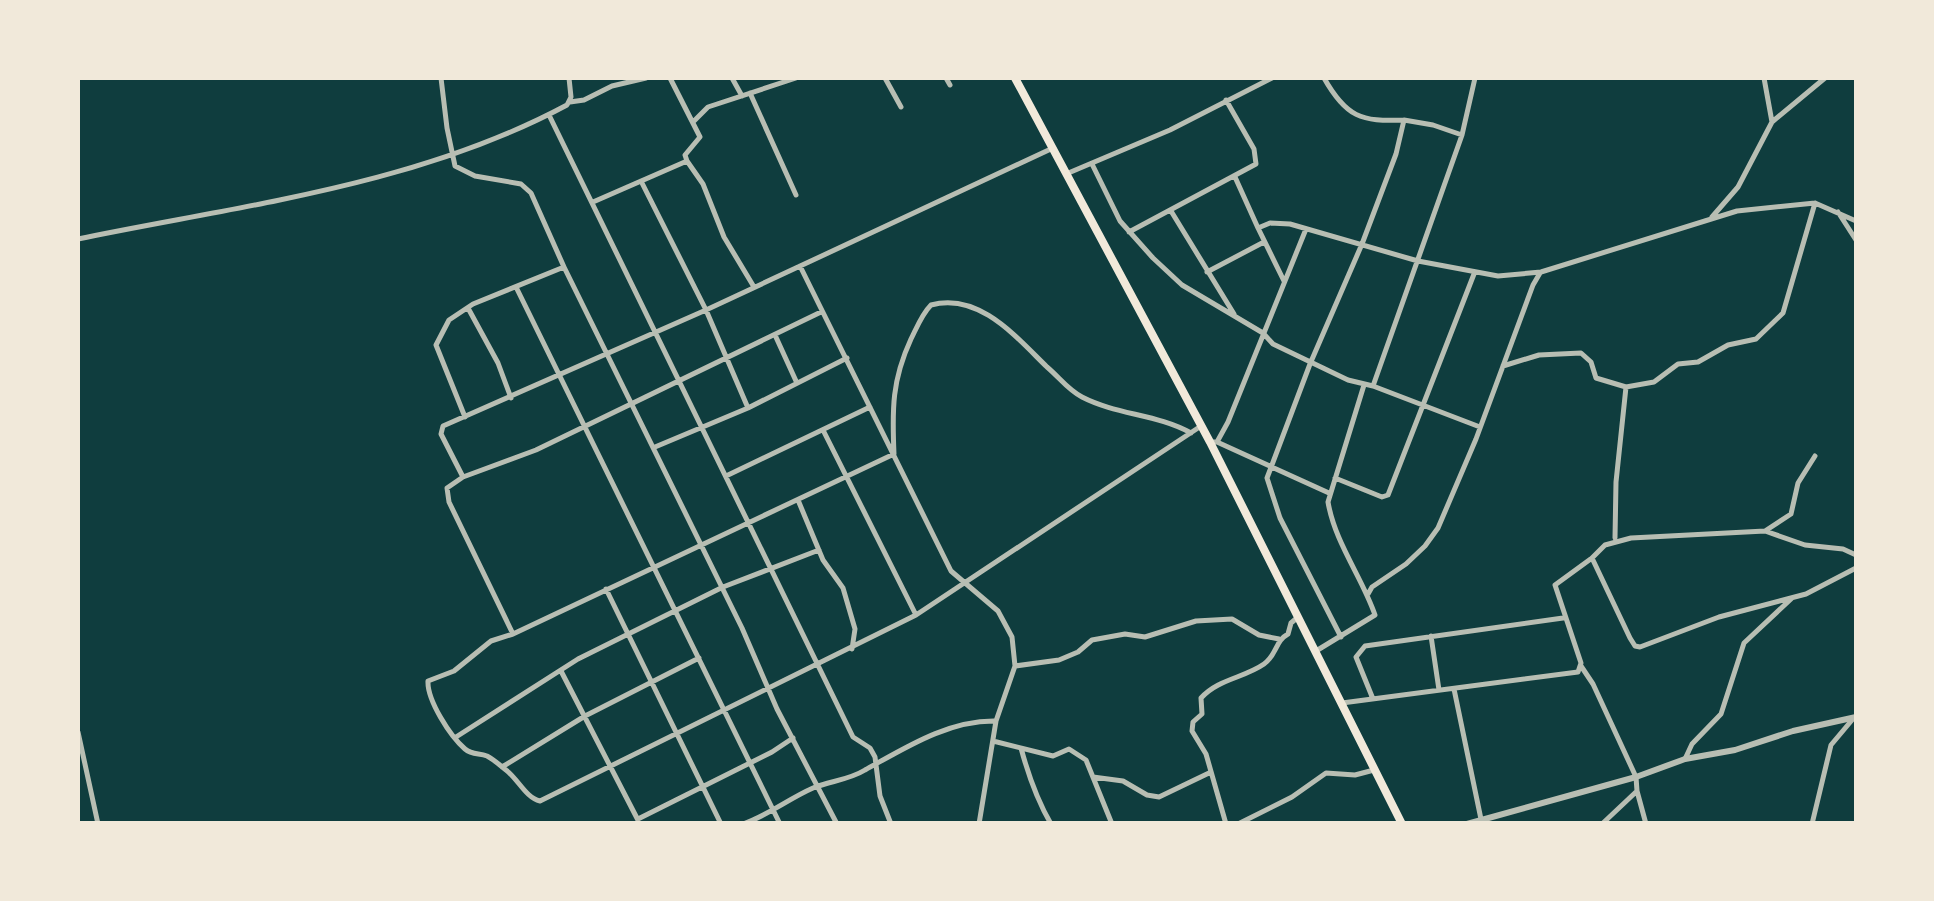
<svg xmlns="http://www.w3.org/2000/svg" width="1934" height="901" font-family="Roboto,sans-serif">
  <rect width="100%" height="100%" fill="#0f3d3e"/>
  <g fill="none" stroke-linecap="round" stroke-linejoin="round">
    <!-- minor -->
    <path stroke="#b8beb3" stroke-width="5" d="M441,78L447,128L455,166L475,176L521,184L531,193L564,267L742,628L777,709L837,824
      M670,78L700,137L685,155L687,161
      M732,78L742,96
      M885,78L901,107
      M946,78L950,85
      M1324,78C1346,117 1361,122 1404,120
      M1764,78L1772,122
      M750,93L796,195
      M570,102L584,100L612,86L646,78
      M549,115L853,737L870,748L875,757L880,796L891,824
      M693,122L708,107L796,78
      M687,161L703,184L724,237L754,287
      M1092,164L1120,221L1153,258L1182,285L1263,333L1273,344L1348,380L1373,386L1480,427
      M1066,174L1170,130L1272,78
      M1235,177L1258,228
      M641,181L706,310L748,408
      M593,202L687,161
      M1171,211L1234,314
      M1838,212L1856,240
      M1712,217L1738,187L1772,122L1825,78
      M1129,232L1256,164L1254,149L1226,100
      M78,239C242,205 416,186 567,105L571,97L569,78
      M800,266L951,571L998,611L1012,637L1015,666L996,721L979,824
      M1207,272L1264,242
      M1284,281L1258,228L1270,223L1290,224L1418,261L1498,276L1541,272L1737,211L1815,203L1856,221
      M517,289L780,824
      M468,308L498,363L511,398
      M775,335L796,381
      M1503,366L1539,355L1581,353L1591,362L1596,378L1626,387L1654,382L1678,364L1698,362L1728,345L1756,339L1783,313L1815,203
      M1373,386L1462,135L1475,78
      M465,417L436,345L449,320L473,304L564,267
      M823,430L916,615
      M1191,433C1157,414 1117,415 1082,397C1068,390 1059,377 1047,367C1016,337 979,292 931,305C922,314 917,327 911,339C892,380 892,409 894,454L513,634L491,641L454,671L428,681C427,700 450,736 465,749C472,755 479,753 487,756C493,759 501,766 506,770C518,779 526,798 540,801L916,615L1201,426
      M1211,442H1217L1228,422L1306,229
      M1217,442L1329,493
      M655,447L748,408L847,358
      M726,476L870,407
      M463,477L441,434L443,426L706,310L1053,148
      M1335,478L1382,497L1388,495L1474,274
      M798,500L823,560L843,588L855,629L852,649
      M1765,531L1791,514L1798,483L1815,456
      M1615,538L1616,482L1626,387
      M1592,558L1630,638L1635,646L1640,647L1719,617L1806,594L1856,568
      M606,589L721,824
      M1368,594L1372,587L1406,564L1425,546L1438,528L1476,439L1533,285L1540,273
      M513,634L449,502L447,488L463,477L536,450L821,312
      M1431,636L1439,690
      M1341,637L1280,518L1267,478L1310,364L1362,244L1396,154L1404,120L1433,125L1462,135
      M1316,651L1375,615C1362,577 1335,543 1328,502L1364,385
      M1015,666L1059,660L1078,652L1092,640L1125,634L1145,637L1196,621L1232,619L1259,635L1279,639
      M1581,666L1593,684L1636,777L1637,791L1602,824
      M561,671L640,824
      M1454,689L1482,824
      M1373,699L1356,657L1365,646L1563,618
      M1342,703L1578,672L1581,663L1555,585L1592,558L1605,545L1631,538L1765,531L1805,545L1843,549L1856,555
      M78,732L98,824
      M456,737L578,659L723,587L819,550
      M993,741L1053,756L1069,749L1086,760L1112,824
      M1021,748C1028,774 1037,800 1051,824
      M1685,759L1692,744L1721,714L1744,643L1791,599
      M502,767L585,716L699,658
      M1093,777L1123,781L1147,795L1159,797L1209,773
      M1637,791L1646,824
      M638,819L772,752L793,738
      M743,824C769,815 788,799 813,788C830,781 849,780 865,770C905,748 948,720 996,721
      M1226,824L1206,754L1192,731L1193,722L1202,714L1201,698C1218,679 1244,678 1264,664C1277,655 1275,641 1288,634L1291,623L1298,617
      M1238,824L1292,797L1326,773L1355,775L1374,770
      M1812,824L1831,745L1852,720"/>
    <!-- tertiary -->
    <path stroke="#b8beb3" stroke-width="6" d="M1467,824L1636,777L1685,759L1735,750L1793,731L1856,717"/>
    <!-- primary -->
    <path stroke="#f1e9da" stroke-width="8" d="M1015,78L1210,442L1402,824"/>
  </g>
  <!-- border -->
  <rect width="1934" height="901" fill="none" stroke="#f1e9da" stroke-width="160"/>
</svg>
